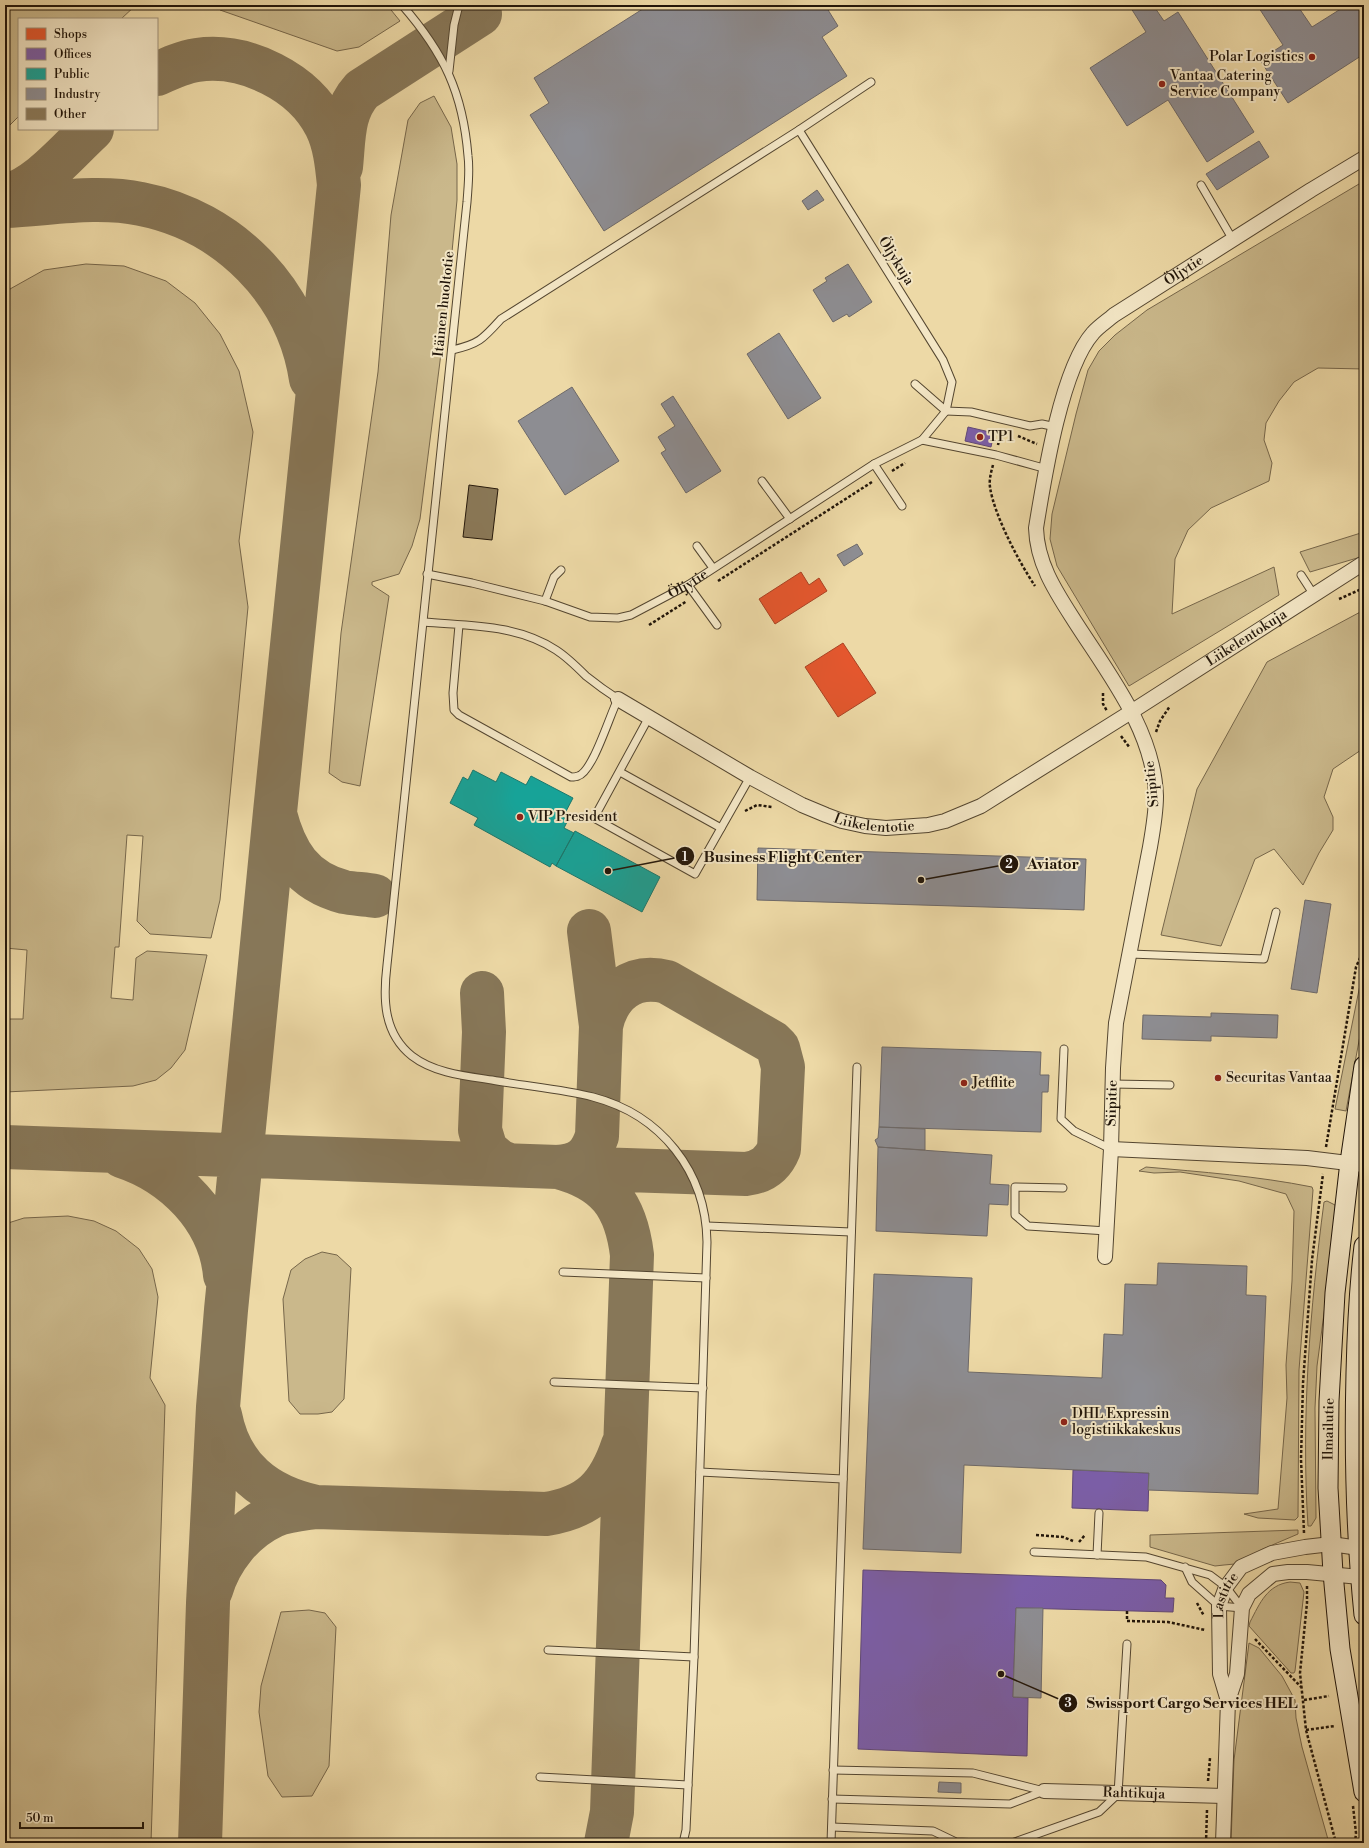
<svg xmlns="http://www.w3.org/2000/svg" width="1369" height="1848" font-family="'Libre Bodoni',serif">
  <rect width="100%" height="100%" fill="#edd9a6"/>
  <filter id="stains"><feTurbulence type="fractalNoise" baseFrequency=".005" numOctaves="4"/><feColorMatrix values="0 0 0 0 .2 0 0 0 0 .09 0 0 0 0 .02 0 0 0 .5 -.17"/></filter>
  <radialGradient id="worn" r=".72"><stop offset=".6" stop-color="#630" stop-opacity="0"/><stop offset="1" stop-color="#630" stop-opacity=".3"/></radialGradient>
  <!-- green -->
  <path fill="#cab88b" stroke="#76664a" d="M5,5H136L121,19H19V116L5,130Z
    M217,5H387L400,21L359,47L337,51L220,10Z
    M434,96L451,127L457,164V200L446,314L420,519L412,546L399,574L372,582V585L389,596L360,786L342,782L329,773L341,633L378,372L391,215L408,120L420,103Z
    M1364,181V369L1318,368L1294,382L1279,401L1266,423L1264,440L1272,463L1269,481L1211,508L1188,530L1175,559L1172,614L1274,567L1279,595L1129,686L1057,566L1050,539L1052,514L1076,414L1088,370L1099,351L1115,335L1147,310Z
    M86,264L124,266L166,281L195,303L220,334L239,371L253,432L239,541L248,607L220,900L211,938L150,934L137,921L143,836L127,835L119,947H115L111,998L133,1000L136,958L147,951L207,955L185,1050L171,1068L156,1080L133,1086L5,1092V1019H23L27,950L5,948V296L10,289L44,270Z
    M1364,532V556L1310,572L1300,552Z
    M1364,610V748L1333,769L1324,797L1333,817V830L1319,853L1303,885L1274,849L1255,859L1221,946L1161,935L1197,789L1267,662Z
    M1364,965V1014L1346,1111L1335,1109Z
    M1146,1167C1202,1172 1257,1176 1312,1187L1313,1190L1299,1370L1298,1517L1295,1520L1258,1518L1244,1514L1278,1509L1287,1398L1286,1365L1292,1281L1294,1211L1286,1194L1239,1181L1180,1172L1154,1173L1139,1171Z
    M1327,1201L1335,1205L1337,1216L1317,1366L1315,1408L1316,1518L1311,1526H1308C1301,1418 1310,1309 1324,1202Z
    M68,1216L94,1221L116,1231L139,1249L152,1269L158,1297L150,1378L165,1405L151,1843H5V1224L24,1218Z
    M322,1252L337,1255L351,1268L344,1399L332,1412L318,1414H300L289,1401L283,1299L291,1270L305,1259Z
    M1298,1530V1534L1263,1549L1235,1564L1224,1565L1215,1566L1150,1547V1535Z
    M1290,1582L1300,1583L1304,1592L1295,1671L1294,1673H1291L1249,1626L1250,1622C1260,1603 1267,1585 1290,1582Z
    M309,1610L325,1613L336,1627L329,1766L312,1796L282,1797L268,1776L259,1712L261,1686L281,1612Z
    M1249,1643L1259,1648L1282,1676L1295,1700L1296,1718L1302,1747L1329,1843H1231L1234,1760Z"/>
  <!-- shops -->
  <path fill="#e4572e" stroke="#aa4323" d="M801,572L809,585L819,578L827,591L775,624L759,599Z
    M843,643L876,693L838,717L805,667Z"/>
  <!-- offices -->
  <path fill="#7b5ea7" stroke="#604878" d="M968,427L994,433L991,447L965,441Z
    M1073,1470L1149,1473L1148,1511L1072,1508Z
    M863,1570L1161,1580L1166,1585L1165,1598H1174L1173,1612L1016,1608L1013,1697L1028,1698L1027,1756L858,1749Z"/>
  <!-- public -->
  <path fill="#17a398" stroke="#1a786d" d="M473,770L496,782L501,772L526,785L531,776L573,798L563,817L568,820L564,828L574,833L556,866L552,863L550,867L474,825L478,818L450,803L463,777L468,780Z
    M575,831L660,877L642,912L556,866Z"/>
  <!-- industry -->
  <path fill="#8d8d92" stroke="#6d6969" d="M649,5H825L838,26L822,37L847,76L604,231L530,115L549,103L534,78Z
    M1129,5H1153L1164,21L1178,12L1254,132L1207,162L1168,100L1127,126L1090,68L1146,32Z
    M1257,5H1297L1312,27L1347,5H1364V54L1288,103L1260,60L1283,45Z
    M1259,141L1269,157L1217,190L1206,174Z
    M817,190L824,200L808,210L802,201Z
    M848,264L872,302L849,317L847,314L833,322L813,290L827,281L825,278Z
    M779,333L821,398L788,419L747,354Z
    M572,387L619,461L565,495L518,421Z
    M673,396L721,471L686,493L661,453L666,450L658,437L675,426L661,404Z
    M857,544L863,554L844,566L837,555Z
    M758,848L1086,859L1084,910L757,900Z
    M1305,900L1331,904L1317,993L1291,989Z
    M1211,1013L1278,1015L1277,1038L1211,1036V1041L1142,1039L1143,1015L1211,1017Z
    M882,1047L1041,1052L1040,1075H1049L1048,1092H1042L1041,1132L879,1127Z
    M879,1127L925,1129V1150L878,1147L875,1140L878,1138Z
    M878,1147L992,1155L990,1184L1009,1185L1008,1205L989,1204L987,1236L876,1231Z
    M1158,1263L1247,1266L1246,1295L1266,1296L1258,1494L1148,1490L1149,1473L964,1465L961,1553L863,1549L874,1274L972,1278L968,1372L1102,1378L1104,1334L1123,1335L1125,1284L1157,1285Z
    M1016,1608H1043L1041,1698L1013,1697Z
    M939,1782L961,1783V1793L938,1792Z"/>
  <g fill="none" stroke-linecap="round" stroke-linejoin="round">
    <!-- taxiway -->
    <path stroke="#877758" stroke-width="44" d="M157,74C170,68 183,62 197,60C246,53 304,82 326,126C335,144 337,165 339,185L275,812L226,1310L218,1407L208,1603L200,1843
      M341,167C344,138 342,112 362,90L480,14
      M5,197C40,186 65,154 92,129
      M5,206C50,204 97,195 141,204C228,221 298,291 311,379
      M275,814C285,853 302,881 344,892C354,894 365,894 375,896
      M482,993L484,1032L480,1130L486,1150L499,1161L509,1165
      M5,1147L558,1167C607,1180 626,1205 632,1255L612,1812L606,1843
      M122,1156C174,1173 220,1218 225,1275
      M558,1167C580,1165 590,1158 597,1136L601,1026L589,931
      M566,1168L746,1174C762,1172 773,1164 779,1149L783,1067L778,1048L772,1042L667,982C632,973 608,993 601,1026
      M220,1415C230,1468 265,1496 316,1507
      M211,1590C220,1559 243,1530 273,1516C287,1510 302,1509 316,1507L546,1514C590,1507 609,1487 623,1445"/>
  </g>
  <!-- building -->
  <path fill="#8b7b5b" stroke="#211509" d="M469,485L498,489L492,540L463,537Z"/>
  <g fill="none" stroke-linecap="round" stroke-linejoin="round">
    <defs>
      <g id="service">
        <path d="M402,5C444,53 463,93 468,156C470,171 468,187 467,202L387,965C383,998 383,1033 412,1056C434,1073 465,1076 492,1080C524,1086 562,1089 593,1097C661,1115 706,1171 707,1242L694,1657L688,1785L686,1830L683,1843"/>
        <path d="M449,71L454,25L459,5"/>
        <path d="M799,130L943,360L952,382L946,411L971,412L1030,426L1042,424L1056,427"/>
        <path d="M1201,185L1233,240"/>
        <path d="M452,350C479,344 483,339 501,319L799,130L871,82"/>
        <path d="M922,440L996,455L1047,469"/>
        <path d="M874,464L902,506"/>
        <path d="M762,481L790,519"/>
        <path d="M697,546L713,568"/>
        <path id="s1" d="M427,574L472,583L545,601L590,617L618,618L631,615L688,585L874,464L922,440L946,411L915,384"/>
        <path d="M1301,575L1314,595"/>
        <path d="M688,585L717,625"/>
        <path d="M545,601L554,577L561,570"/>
        <path d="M424,622C469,626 516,624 556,650C567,657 577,667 586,676C596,684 607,692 618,699C610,714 593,772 578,776C576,777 573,777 571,777L459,715L454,710L453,693L459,625"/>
        <path d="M649,717L594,818L695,874L750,777"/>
        <path d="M620,772L721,828"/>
        <path d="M1130,954L1264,959L1276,912"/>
        <path d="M1064,1049L1061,1119L1074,1131L1111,1149"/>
        <path d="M1112,1084L1170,1085"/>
        <path d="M1063,1188L1015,1187V1215L1028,1226L1107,1231"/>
        <path d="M707,1226L851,1232"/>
        <path d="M563,1272L706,1278"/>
        <path d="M554,1382L703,1388"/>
        <path d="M700,1472L843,1479"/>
        <path d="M1034,1552L1146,1557L1210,1575L1226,1587L1242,1608"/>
        <path d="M1097,1555L1099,1513"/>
        <path d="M1185,1567L1192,1582L1219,1606L1242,1608"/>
        <path d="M548,1650L694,1657"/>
        <path d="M833,1770L973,1773L1044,1791"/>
        <path d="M540,1777L688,1785"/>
        <path d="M832,1799L1010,1804L1044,1791"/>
        <path d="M832,1827L933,1831L956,1842L981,1843"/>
        <path d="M831,1843L857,1067"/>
        <path d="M1012,1843L1099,1812L1118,1794L1127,1644"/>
      </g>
      <g id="minor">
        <path id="s2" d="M618,699L750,777L802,805L826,815L842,821L865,826L886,828L928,825L945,821L981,806L1131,712L1362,564"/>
        <path d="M1111,1149L1307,1158L1364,1165"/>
        <path id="s3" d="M1105,1257L1111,1149L1113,1068L1116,1023L1150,847C1153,830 1156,813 1156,796C1154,729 1106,671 1072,617C1054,589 1037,562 1036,528C1044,479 1061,369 1093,333C1098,327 1107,321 1114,315L1311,190L1364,158"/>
        <path id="s4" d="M1228,1701L1220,1674L1219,1606L1226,1587L1241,1567L1272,1553L1305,1547L1331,1544L1359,1548"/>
        <path id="s5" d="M1044,1791L1224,1796"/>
        <path d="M1223,1843L1228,1701L1237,1674L1242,1608L1249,1594L1273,1574L1288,1572H1307L1360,1577"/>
      </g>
      <path id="secondary" d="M1364,1066L1350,1162L1335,1293L1329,1401L1328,1488L1333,1573L1340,1649L1364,1792
        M1364,1246C1359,1288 1357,1331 1356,1373C1354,1454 1356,1535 1364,1615"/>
    </defs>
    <!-- service casing -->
    <use href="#service" stroke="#544630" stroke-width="9"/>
    <!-- minor casing -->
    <use href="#minor" stroke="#544630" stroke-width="16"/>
    <!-- secondary casing -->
    <use href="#secondary" stroke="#211509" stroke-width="21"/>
    <!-- path -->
    <path stroke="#211509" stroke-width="2.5" stroke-dasharray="3 2" stroke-linecap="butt" d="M1018,436L1037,444
      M998,445L1001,430
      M993,465C991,472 989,480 990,487C994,515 1019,562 1035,586
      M892,471L905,463
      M718,581L872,482
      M1339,599L1364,588
      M649,625L687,601
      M1103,693V704L1107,711
      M1156,732L1160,721L1170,706
      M1121,736L1130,748
      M745,811L757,805L772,807
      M1326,1147L1356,967L1364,949
      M1304,1533L1301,1459L1303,1383L1312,1260L1323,1174
      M1036,1535L1063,1537L1073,1541
      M1079,1542L1085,1535
      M1307,1586V1603L1300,1673L1306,1730L1336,1843
      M1197,1603L1204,1616
      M1127,1611V1621L1168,1622L1205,1630
      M1255,1639L1301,1687
      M1304,1700L1329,1696
      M1306,1730L1335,1726
      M1208,1781L1210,1758
      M1353,1806L1356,1833L1355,1843
      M1206,1843L1207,1810"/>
    <!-- service -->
    <use href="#service" stroke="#f3e6c5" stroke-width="7"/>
    <!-- minor -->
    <use href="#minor" stroke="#f3e6c5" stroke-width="14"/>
    <!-- secondary -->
    <use href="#secondary" stroke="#f3e6c5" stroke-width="19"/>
  </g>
  <!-- markers -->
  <g fill="#8f2418" stroke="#f3e6c5" stroke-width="1.5">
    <circle cx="1312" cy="57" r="4"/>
    <circle cx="1162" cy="84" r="4"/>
    <circle cx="980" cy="437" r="4"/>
    <circle cx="520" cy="817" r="4"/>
    <circle cx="1218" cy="1078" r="4"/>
    <circle cx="964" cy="1083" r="4"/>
    <circle cx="1064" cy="1422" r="4"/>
  </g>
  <g text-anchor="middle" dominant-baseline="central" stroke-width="4" stroke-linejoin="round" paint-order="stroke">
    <!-- poi labels -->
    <g font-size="14" fill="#211509" stroke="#f3e6c5" text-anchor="start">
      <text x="1304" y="57" text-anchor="end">Polar Logistics</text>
      <text x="1170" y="76">Vantaa Catering<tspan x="1170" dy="16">Service Company</tspan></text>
      <text x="988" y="437">TP1</text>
      <text x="528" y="817">VIP President</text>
      <text x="1226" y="1078">Securitas Vantaa</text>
      <text x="972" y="1083">Jetflite</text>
      <text x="1072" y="1414">DHL Expressin<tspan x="1072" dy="16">logistiikkakeskus</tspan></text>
    </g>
    <!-- street labels -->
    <g font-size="14" fill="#211509" stroke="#f3e6c5">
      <text transform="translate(896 261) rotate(58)">Öljykuja</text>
      <text stroke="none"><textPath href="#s3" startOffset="1078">Öljytie</textPath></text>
      <text transform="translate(444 304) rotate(-84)">Itäinen huoltotie</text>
      <text stroke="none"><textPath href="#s1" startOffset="275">Öljytie</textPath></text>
      <text stroke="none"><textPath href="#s2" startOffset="713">Liikelentokuja</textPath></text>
      <text transform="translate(1152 784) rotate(-96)">Siipitie</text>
      <text stroke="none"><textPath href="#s2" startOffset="288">Liikelentotie</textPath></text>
      <text stroke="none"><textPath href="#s3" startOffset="154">Siipitie</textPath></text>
      <text transform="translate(1329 1429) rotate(-89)">Ilmailutie</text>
      <text stroke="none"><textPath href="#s4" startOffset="108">Lastitie</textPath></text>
      <text stroke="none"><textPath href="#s5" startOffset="90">Rahtikuja</textPath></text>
    </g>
  </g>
  <!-- callouts -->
  <path fill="none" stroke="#211509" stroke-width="1.5" d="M608 871L685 856M921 880L1009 864M1001 1674L1068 1703"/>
  <g fill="#211509" stroke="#f3e6c5" stroke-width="1.5">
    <circle cx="608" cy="871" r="4"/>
    <circle cx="921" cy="880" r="4"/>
    <circle cx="1001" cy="1674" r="4"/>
    <circle cx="685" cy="856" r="10"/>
    <circle cx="1009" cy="864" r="10"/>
    <circle cx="1068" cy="1703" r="10"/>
  </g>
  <g font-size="12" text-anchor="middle" font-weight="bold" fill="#fff">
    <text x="685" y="861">1</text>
    <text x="1009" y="868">2</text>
    <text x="1068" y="1707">3</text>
  </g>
  <g font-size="15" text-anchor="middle" font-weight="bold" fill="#211509" stroke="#f3e6c5" stroke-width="4" stroke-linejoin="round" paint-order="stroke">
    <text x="783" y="862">Business Flight Center</text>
    <text x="1053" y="869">Aviator</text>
    <text x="1192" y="1708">Swissport Cargo Services HEL</text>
  </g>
  <!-- margin -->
  <rect width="1369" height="1848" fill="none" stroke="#edd9a6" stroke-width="20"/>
  <rect x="6" y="6" width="1357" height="1836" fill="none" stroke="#211509" stroke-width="2"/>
  <rect x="10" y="10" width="1349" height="1828" fill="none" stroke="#211509"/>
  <!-- legend -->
  <rect x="18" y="18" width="140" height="112" fill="#f3e6c5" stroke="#9f927a"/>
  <rect x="26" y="28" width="20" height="12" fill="#e4572e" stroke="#9f927a"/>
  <text x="54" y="38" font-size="12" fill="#211509">Shops</text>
  <rect x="26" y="48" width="20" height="12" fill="#7b5ea7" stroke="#9f927a"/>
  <text x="54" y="58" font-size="12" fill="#211509">Offices</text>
  <rect x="26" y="68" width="20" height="12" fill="#17a398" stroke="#9f927a"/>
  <text x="54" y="78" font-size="12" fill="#211509">Public</text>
  <rect x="26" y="88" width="20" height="12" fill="#8d8d92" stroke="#9f927a"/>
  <text x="54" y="98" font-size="12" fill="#211509">Industry</text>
  <rect x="26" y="108" width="20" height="12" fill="#8b7b5b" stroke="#9f927a"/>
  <text x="54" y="118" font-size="12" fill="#211509">Other</text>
  <!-- scale -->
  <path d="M20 1822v6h123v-6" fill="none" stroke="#211509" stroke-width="2"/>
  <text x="26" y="1822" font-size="12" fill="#211509" stroke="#f3e6c5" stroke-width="3" paint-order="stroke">50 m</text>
  <rect width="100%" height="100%" filter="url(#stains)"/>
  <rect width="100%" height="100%" fill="url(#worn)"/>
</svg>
